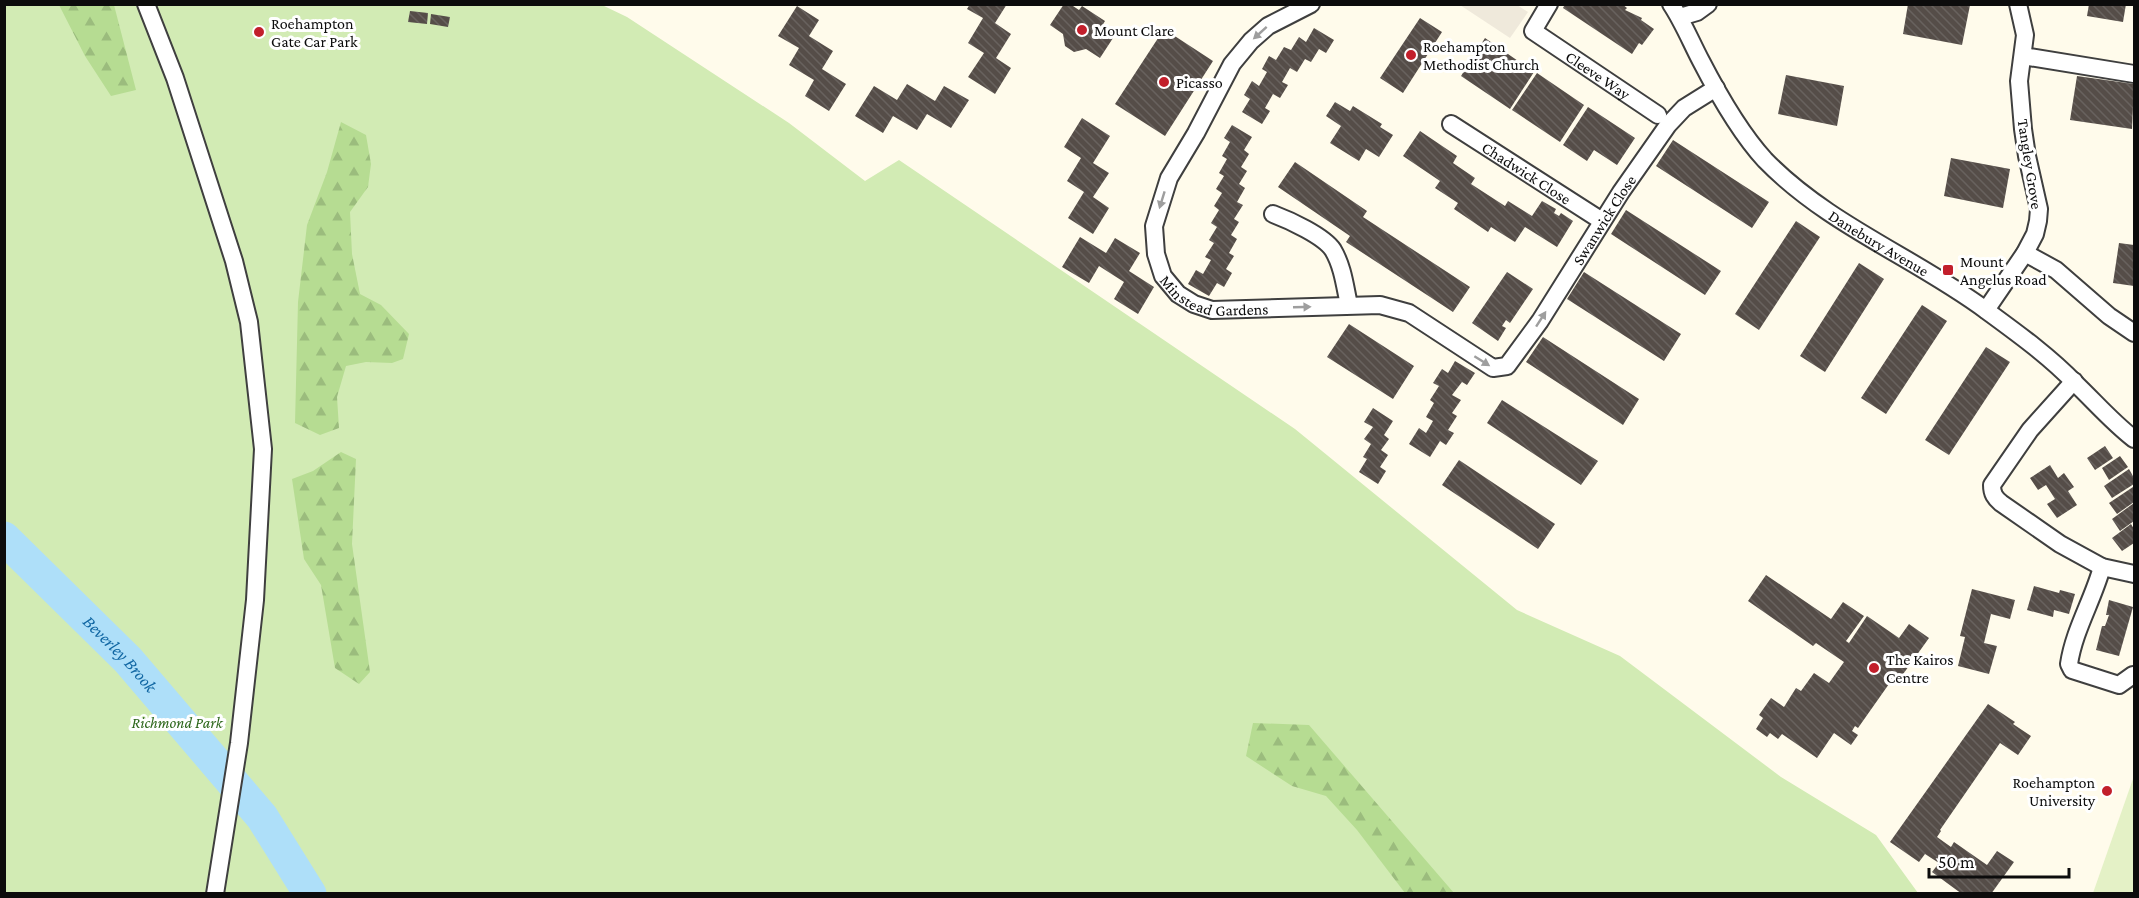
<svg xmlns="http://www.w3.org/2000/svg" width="2139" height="898" font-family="'Crimson Pro',serif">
  <defs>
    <pattern id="forest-firs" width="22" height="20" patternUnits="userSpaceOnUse" patternTransform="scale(1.5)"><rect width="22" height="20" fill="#b6dc92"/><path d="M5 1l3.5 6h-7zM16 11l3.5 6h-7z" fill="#9bbc7d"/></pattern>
    <pattern id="building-back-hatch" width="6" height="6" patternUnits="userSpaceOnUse" patternTransform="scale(1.5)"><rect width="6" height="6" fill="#554d48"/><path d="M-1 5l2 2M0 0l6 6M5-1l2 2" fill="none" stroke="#68625e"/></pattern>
  </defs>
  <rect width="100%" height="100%" fill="#fffbeb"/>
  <!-- grass -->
  <path fill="#d2ebb4" d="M5,4L602,5L627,17L789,123L865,181L899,160L1295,429L1517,610L1620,656L1781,777L1876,835L1918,893L5,894Z"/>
  <!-- forest -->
  <path fill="url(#forest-firs)" d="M59,5H114L136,90L111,96L85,56Z
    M341,122L366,135L371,164L368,187L350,212L352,254L360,294L381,305L409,334L403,359L392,363L366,362L346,366L337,397L339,428L320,435L295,423L298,302L307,225L327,172Z
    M341,452L356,459L352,544L370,672L359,684L335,668L321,585L304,559L292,479L313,471Z
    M1253,723L1309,725L1454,893H1405L1357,830L1326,796L1292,786L1246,756Z"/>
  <!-- pitch -->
  <path fill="#e4f1c6" d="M2134,776V893H2093Z"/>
  <!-- plaza -->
  <path fill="#efe9db" d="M1460,5H1517L1528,12L1510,38Z"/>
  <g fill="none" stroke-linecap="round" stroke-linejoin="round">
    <!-- river -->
    <path stroke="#aedff9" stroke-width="33" id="s1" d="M4,538L128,660L262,817L310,894"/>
  </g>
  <!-- building -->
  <path fill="url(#building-back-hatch)" d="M970,4H1007L995,23L1011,34L996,58L1011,68L995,94L968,77L984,53L968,43L983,18L967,9Z
    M1064,4H1070L1079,10L1082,6L1105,21L1102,26L1115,35L1100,58L1086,49L1074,52L1065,46L1063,34L1050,25Z
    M1565,4H1622L1627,8L1625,10L1642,18L1641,20L1654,29L1642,45L1639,43L1632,54L1563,8Z
    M1908,4L1970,5L1962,45L1903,34Z
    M2089,4H2126L2123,22L2087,16Z
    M797,6L819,20L809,36L833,51L822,69L846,84L829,111L805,96L814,80L789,65L799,48L778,36Z
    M410,11L428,13L427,24L408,22Z
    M431,14L450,17L448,27L430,24Z
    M1420,18L1442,32L1403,93L1380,78Z
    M1314,28L1334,40L1326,53L1319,49L1311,62L1305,59L1297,72L1290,68L1282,82L1288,85L1280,98L1273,94L1265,108L1270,111L1262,124L1242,112L1250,99L1244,95L1252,81L1259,86L1267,72L1262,69L1269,56L1276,60L1284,47L1291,50L1299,37L1306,42Z
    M1164,29L1213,61L1165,136L1115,104Z
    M1485,38L1534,72L1510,109L1461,76Z
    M1537,73L1584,105L1560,142L1512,110Z
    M1786,75L1844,86L1837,126L1778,114Z
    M2077,76L2134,84L2132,129L2070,120Z
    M907,84L935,101L944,86L969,100L951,128L927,114L917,130L893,116L883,133L855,116L874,86L897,100Z
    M1335,102L1350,111L1353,106L1382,124L1380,127L1393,135L1379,157L1366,149L1359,161L1330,143L1341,126L1326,116Z
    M1588,107L1635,138L1617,165L1594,150L1587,161L1563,145Z
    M1082,118L1110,136L1093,163L1109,173L1093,197L1109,208L1093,234L1068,218L1084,192L1067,181L1081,158L1064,147Z
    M1232,125L1252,137L1244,150L1249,154L1241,167L1247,171L1239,184L1245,188L1237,202L1243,205L1234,219L1239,222L1231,235L1237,239L1229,253L1234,256L1226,269L1232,273L1224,287L1217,283L1209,296L1188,284L1196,270L1203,274L1211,260L1205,257L1214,243L1209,240L1217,227L1211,223L1219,210L1214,206L1222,193L1216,189L1224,176L1219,173L1227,159L1222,156L1230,142L1224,138Z
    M1420,131L1457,156L1453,163L1475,178L1471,184L1505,206L1508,201L1532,216L1542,201L1556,209L1554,213L1559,216L1561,213L1573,221L1557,247L1525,227L1515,242L1491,227L1488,232L1454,209L1458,203L1435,188L1440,181L1403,156Z
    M1673,140L1769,202L1752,228L1656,166Z
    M1951,158L2010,169L2003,208L1944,196Z
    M1295,162L1367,211L1363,217L1470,287L1453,312L1346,242L1350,236L1278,187Z
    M1626,210L1721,271L1705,295L1611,234Z
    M1796,221L1820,237L1759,330L1735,314Z
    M1080,237L1106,253L1115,238L1140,253L1129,271L1154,287L1138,314L1114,299L1124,282L1099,266L1089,283L1062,267Z
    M2119,243L2134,245V286L2113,283Z
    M1859,263L1884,279L1825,372L1800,356Z
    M1507,272L1533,289L1510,323L1506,320L1502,326L1506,328L1498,341L1472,323Z
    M1584,272L1681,334L1664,361L1567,299Z
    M1922,305L1947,321L1886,414L1861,398Z
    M1349,324L1414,366L1393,399L1327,357Z
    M1543,337L1639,399L1623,425L1526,362Z
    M1986,347L2010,362L1949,455L1925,440Z
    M1455,361L1475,373L1467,385L1462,382L1452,395L1461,400L1452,413L1457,416L1448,430L1454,433L1446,445L1440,441L1430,457L1409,444L1419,428L1426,433L1433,421L1426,417L1434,403L1430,400L1439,386L1433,383L1442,369L1448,373Z
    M1502,400L1598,461L1581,485L1487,423Z
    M1373,408L1393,421L1384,435L1389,439L1381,450L1388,455L1380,467L1386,471L1378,484L1359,472L1367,459L1363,457L1371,444L1364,439L1373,427L1364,422Z
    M2105,446L2113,458L2095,470L2087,458Z
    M2120,456L2128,467L2109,480L2102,468Z
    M1459,460L1555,524L1538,549L1442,485Z
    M2050,465L2058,478L2064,473L2074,487L2068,491L2077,505L2057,518L2047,504L2055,499L2046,485L2038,490L2030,478Z
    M2129,469L2134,478V484L2112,498L2104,486Z
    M2133,487L2134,489V502L2117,514L2109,503Z
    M2134,503V521L2120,531L2112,519Z
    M2131,524L2134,529V543L2122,551L2112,538Z
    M1766,575L1831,619L1843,602L1864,616L1846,641L1849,643L1867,616L1899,638L1909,624L1929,638L1901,677L1896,674L1858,728L1855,726L1852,731L1858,735L1851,745L1834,733L1817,758L1782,734L1778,739L1770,733L1767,737L1756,729L1763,718L1759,715L1771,698L1784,707L1796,688L1801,691L1814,673L1829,683L1844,662L1816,643L1813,646L1748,601Z
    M2034,586L2059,593L2060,590L2075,594L2069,614L2054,610L2053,617L2027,610Z
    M1972,589L2015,600L2010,619L1991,614L1984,643L1997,646L1989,674L1958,666L1965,637L1960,636Z
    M2109,600L2133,607L2119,656L2096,650L2102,626H2105L2109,615H2106Z
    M1988,704L2015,722L2013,724L2031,736L2018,755L2000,743L1940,830L1941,831L1937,837L1951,847L1954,842L1987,865L1997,851L2014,862L1991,894H1962L1932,872L1939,863L1925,854L1919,862L1890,842Z"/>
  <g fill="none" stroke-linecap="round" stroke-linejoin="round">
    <defs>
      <g id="minor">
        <path d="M146,4L175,78L234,261L249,322L263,449L255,600L239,743L215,894"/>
        <path id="s2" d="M1311,4L1268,26L1251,41L1232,64L1196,133L1169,178L1154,226L1156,254L1163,276L1178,294L1194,304L1212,310L1380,305L1409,313L1493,368L1507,366L1540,321L1621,192L1668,125L1684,108L1716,88"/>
        <path id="s3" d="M1549,4L1533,31L1658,115"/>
        <path id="s4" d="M1671,4C1683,22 1691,42 1701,61C1717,92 1742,135 1765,160C1828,225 1916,258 1987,311C2017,333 2049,356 2075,383C2095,402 2112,422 2134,439"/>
        <path d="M1680,17L1697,12L1708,4"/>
        <path d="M2023,56L2134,74"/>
        <path id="s5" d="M1451,124L1602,221"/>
        <path d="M1273,214C1289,220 1324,236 1333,250C1343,267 1345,287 1349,305"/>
        <path d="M2025,253L2056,270L2109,316L2134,333"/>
        <path d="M1986,310L2025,253L2035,234L2038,221L2039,209L2027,156L2023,129L2019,81L2025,35L2018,4"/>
        <path d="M2074,381L2030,430L1992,485C1992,494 1995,498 2001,503L2060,544L2102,567L2134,574"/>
        <path d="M2102,567C2093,600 2074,630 2069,664L2072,670L2119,685L2133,675"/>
      </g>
    </defs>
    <!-- minor casing -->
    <use href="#minor" stroke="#3f3f3f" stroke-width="20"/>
    <!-- minor -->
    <use href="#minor" stroke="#fff" stroke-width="16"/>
  </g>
  <!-- one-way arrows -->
  <defs><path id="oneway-solid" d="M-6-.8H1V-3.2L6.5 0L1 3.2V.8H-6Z" transform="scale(1.5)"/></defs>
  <g fill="#9e9e9e">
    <use href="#oneway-solid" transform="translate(1260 33) rotate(138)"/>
    <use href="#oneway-solid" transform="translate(1162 200) rotate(107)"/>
    <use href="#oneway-solid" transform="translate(1302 307) rotate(-2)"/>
    <use href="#oneway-solid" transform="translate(1541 319) rotate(-57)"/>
    <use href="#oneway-solid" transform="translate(1482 361) rotate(32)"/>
  </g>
  <!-- markers -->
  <g fill="#c21f2b" stroke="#fff" stroke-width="2">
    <circle cx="1082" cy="30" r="6"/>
    <circle cx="259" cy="32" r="6"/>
    <circle cx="1411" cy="55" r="6"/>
    <circle cx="1164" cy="82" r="6"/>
    <rect x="1942" y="264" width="12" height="12" rx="3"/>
    <circle cx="1874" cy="668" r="6"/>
    <circle cx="2107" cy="791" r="6"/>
  </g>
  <g text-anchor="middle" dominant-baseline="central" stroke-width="6" stroke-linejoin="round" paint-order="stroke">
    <!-- poi labels -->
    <g font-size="16" fill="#0c0c0c" stroke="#fff" text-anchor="start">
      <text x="271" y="23">Roehampton<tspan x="271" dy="18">Gate Car Park</tspan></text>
      <text x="1094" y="30">Mount Clare</text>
      <text x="1423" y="46">Roehampton<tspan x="1423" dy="18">Methodist Church</tspan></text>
      <text x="1176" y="82">Picasso</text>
      <text x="1960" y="261">Mount<tspan x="1960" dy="18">Angelus Road</tspan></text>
      <text x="1886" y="659">The Kairos<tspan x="1886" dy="18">Centre</tspan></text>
      <text x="2095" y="782" text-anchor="end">Roehampton<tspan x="2095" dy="18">University</tspan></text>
    </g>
    <!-- street labels -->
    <g font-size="16" fill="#0c0c0c" stroke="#fff">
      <text stroke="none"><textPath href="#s3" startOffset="110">Cleeve Way</textPath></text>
      <text transform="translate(2030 164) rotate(81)">Tangley Grove</text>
      <text stroke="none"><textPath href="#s5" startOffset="90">Chadwick Close</textPath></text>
      <text stroke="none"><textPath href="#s2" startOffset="882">Swanwick Close</textPath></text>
      <text stroke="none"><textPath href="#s4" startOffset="324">Danebury Avenue</textPath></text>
      <text stroke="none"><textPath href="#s2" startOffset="392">Minstead Gardens</textPath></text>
    </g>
    <!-- park labels -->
    <g font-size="16" font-style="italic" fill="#2c661a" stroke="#fff">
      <text x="177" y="722">Richmond Park</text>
    </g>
    <!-- water labels -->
    <g font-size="18" font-style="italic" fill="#1167a3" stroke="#fff">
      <text stroke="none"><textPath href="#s1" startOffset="164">Beverley Brook</textPath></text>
    </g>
  </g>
  <!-- border -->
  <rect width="2139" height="898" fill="none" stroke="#0c0c0c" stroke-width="12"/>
  <!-- scale -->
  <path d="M1929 868v9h140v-9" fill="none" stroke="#0c0c0c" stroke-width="3"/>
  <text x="1938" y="868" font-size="18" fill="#0c0c0c" stroke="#ffffff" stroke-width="4.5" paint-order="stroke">50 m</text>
</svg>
